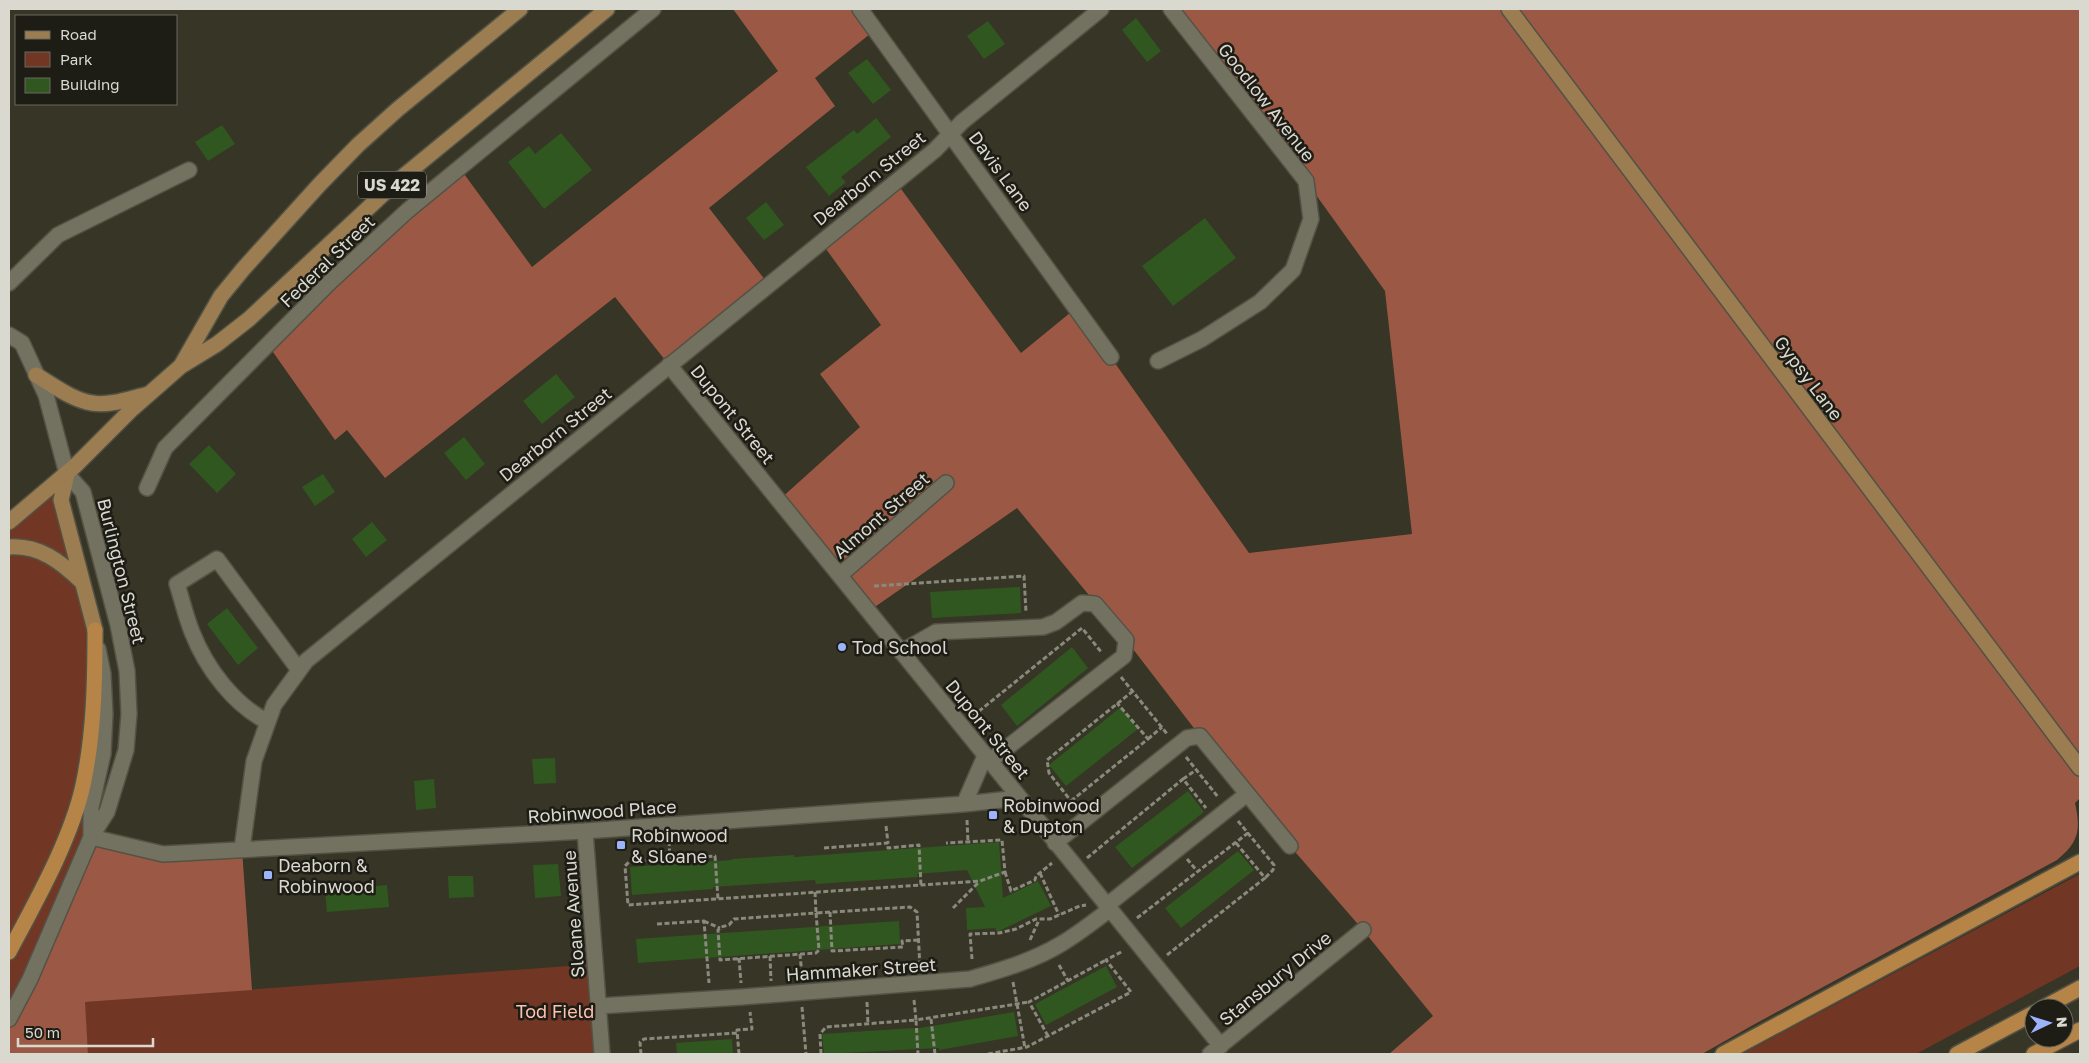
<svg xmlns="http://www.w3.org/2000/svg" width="2089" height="1063" font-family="'Golos Text',sans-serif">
  <rect width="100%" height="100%" fill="#363526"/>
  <!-- green -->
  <path fill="#723624" d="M67,474L61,500L95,630L91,837L9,1019V522Z
    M2080,874V966L1916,1054H1742Z
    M595,964L602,1054H88L84,1002Z"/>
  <!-- forest -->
  <path fill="#9b5945" d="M733,9H860L875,30L815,78L835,106L709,208L769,285L669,365L615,297L385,478L347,430L335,440L268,345L459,167L532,267L778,71Z
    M1171,9H2080V798L2075,803C2081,830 2079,842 2057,860L1753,1025L1702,1054H1389L1433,1016L1363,930L1290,846L1200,736L1126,640L1017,508L869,611L779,500L860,427L820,374L881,325L821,242L896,182L1021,353L1076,308L1249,553L1412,534L1385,291L1306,181Z
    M91,837L163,854L242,849L252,990L85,1002L88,1054H9V1019Z"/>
  <!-- building -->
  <path fill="#315720" d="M1136,18L1161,51L1147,62L1122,30Z
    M988,21L1005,44L984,59L967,36Z
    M867,59L891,90L873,104L848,73Z
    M876,118L891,137L841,177L846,182L829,196L806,167L854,130L857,134Z
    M222,125L235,144L208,161L195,142Z
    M561,133L592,170L544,209L508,162L529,146L535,154Z
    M766,202L784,225L764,240L746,218Z
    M1205,218L1236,258L1173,306L1142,266Z
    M556,374L575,397L542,424L523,401Z
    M464,437L485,464L466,480L444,453Z
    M209,445L236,474L217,493L189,464Z
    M323,474L335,492L315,506L302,487Z
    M372,522L387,540L366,557L352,539Z
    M1020,587L1021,613L932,618L930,592Z
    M227,608L258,648L238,665L207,624Z
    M1072,647L1088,668L1017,726L1001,705Z
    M1121,707L1138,729L1066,786L1049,765Z
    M555,758L556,783L534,784L532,759Z
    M434,779L436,808L416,810L414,781Z
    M1188,791L1204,812L1132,868L1115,847Z
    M999,842L1003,898L1038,881L1051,906L997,932L995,928L967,930L966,908L985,907L967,870L917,874L918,877L816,884L815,880L713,887V889L632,895L630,867L732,860V859L794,855V857Z
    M1238,851L1254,870L1181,928L1165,908Z
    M558,864L561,896L535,898L533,865Z
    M448,876H473L474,897L449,898Z
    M387,885L389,907L327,912L325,891Z
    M899,921L900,944L638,963L636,939Z
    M1106,966L1117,987L1046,1025L1035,1004Z
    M1014,1012L1018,1036L939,1050V1048L824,1054L822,1034L914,1028V1029Z
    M732,1039L733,1054H677L676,1043Z"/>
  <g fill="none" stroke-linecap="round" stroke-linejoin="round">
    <defs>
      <path id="minor" d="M860,9L1111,357
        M9,283L58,235L189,170
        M9,335L22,343L46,395L67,474L83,492L118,625L127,671L129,714L126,750L107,812L91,837L30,979L9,1019
        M1158,361L1202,339L1260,302L1293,270L1311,219L1306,181L1171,9
        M669,365L1221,1046
        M147,488L165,448L330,282L407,211L653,9
        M840,575L946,483
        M901,652L936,632L1043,627L1056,622L1082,603L1095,604L1126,640L1124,656L990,761
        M268,722C234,705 206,668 192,632C186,617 182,600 177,584L217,559L299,670
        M964,804L985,756
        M585,831L602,1054
        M91,836V807L103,754L105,714L103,674L98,649
        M91,837L163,854L585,831L964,804L1019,798
        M1055,843L1187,738L1200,736L1290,846
        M242,849L254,761L274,705L306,661L935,150L962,122L1101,9
        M1106,906L1247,794
        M599,1006L742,997L970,979C1001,970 1033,961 1061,944C1078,934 1093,922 1109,910
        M1210,1054L1363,930"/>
      <path id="major" d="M1509,9L2080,768
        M182,364L221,296L244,268L320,184L358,145L398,109L520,9
        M36,375C53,385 72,400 92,403C111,406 131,398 149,394
        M67,474L61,500L95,630
        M9,522L75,466L132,409L181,366L217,344L249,319L394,184L607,9
        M9,547C40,545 61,562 82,582"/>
      <path id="highway" d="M9,952C35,903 71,840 83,785C94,734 95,682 95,630
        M2043,1008L2080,988
        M1723,1054L2080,862
        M1957,1054L2034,1013
        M2034,1054L2080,1030"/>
    </defs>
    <!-- minor casing -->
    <use href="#minor" stroke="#535244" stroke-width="18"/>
    <!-- major casing -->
    <use href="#major" stroke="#535244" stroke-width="18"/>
    <!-- highway casing -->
    <use href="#highway" stroke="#535244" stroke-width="18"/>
    <!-- path -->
    <path stroke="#8a897d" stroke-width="3" stroke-dasharray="5 2.5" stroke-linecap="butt" d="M874,586L1024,576L1026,612
      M1121,677L1168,735
      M973,716L1082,628L1102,653
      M1148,739L1162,727
      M1186,757L1218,797
      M1183,779L1196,770
      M1071,801L1148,739L1117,703
      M1057,813L1071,801L1049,773L1047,760L1133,691
      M967,820L968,842
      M1238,821L1274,865L1273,870L1265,878
      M886,826L888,843
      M669,841L670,859L630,861L625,866L628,905L980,881L1005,872L1002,840L946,843
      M824,848L888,843V848L919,845L921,886
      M1087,858L1183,779L1206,808
      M670,859L715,856L718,899
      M1187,859L1198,872
      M1005,872L1011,891L1035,880L1036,876L1052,863
      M1040,873L1059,915
      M815,892L816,913L910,907L917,912L920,968
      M953,908L979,882
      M830,912L832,951L903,947L902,941L919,940
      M816,913L819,950L816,953L720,960L718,930L721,927L729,925L734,919Z
      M1137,918L1248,833
      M704,921L720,928
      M657,924L704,921L709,983
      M1030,940L1039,920
      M800,954L802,976
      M1167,955L1265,878L1236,843
      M770,956L771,981
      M739,958L741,983
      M972,959L970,934L999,933L1016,929L1036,919H1050L1080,906L1086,905
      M1059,965L1068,981
      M1013,982L1025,1048
      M914,1000L916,1020L1029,1002
      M867,1002L868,1024
      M802,1007L806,1054
      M931,1019L935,1054
      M1048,1036L1029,1002L1106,960
      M641,1054L640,1042L644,1039L737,1033
      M739,1054L737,1030L752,1029L750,1012
      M821,1054L820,1034L826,1027L916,1020L918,1054
      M988,1054L1027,1047L1131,992L1106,960L1123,951"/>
    <!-- minor -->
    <use href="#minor" stroke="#737261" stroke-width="15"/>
    <!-- major -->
    <use href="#major" stroke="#9b7d51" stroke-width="15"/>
    <!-- highway -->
    <use href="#highway" stroke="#b68446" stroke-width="15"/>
  </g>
  <!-- markers -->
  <g fill="#9db4fd" stroke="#1d1c15" stroke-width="2">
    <circle cx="842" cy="647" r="5"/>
    <rect x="988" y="810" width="10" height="10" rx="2.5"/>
    <rect x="616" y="840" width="10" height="10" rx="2.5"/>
    <rect x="263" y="870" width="10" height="10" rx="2.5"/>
  </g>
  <g text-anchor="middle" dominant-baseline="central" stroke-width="5" stroke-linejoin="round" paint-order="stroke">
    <!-- shield labels -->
    <rect fill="#1d1c15" stroke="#a1a098" stroke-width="1" x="358" y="171.5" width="68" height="27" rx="4"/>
    <g font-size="16" font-weight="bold" fill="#dad9d0">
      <text x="392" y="185">US 422</text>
    </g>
    <!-- street labels -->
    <g font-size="18" fill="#dad9d0" stroke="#1d1c15">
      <text transform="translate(1267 102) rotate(52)">Goodlow Avenue</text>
      <text transform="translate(1001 171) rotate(54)">Davis Lane</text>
      <text transform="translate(869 178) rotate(-39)">Dearborn Street</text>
      <text transform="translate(327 261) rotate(-44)">Federal Street</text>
      <text transform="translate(1809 378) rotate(53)">Gypsy Lane</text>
      <text transform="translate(733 414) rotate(51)">Dupont Street</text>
      <text transform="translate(555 434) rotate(-39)">Dearborn Street</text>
      <text transform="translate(881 515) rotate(-41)">Almont Street</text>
      <text transform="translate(122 571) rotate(76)">Burlington Street</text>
      <text transform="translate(988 729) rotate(51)">Dupont Street</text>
      <text transform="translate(602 811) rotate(-4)">Robinwood Place</text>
      <text transform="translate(573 914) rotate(-94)">Sloane Avenue</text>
      <text transform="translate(861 969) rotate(-4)">Hammaker Street</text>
      <text transform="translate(1275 978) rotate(-39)">Stansbury Drive</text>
    </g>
    <!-- poi labels -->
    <g font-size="18" fill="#dad9d0" stroke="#1d1c15" text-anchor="start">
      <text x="852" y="647">Tod School</text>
      <text x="1003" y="805">Robinwood<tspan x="1003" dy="21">&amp; Dupton</tspan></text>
      <text x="631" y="835">Robinwood<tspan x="631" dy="21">&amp; Sloane</tspan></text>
      <text x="278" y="865">Deaborn &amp;<tspan x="278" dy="21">Robinwood</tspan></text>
    </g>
    <!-- park labels -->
    <g font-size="18" fill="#fec2b0" stroke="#1d1c15">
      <text x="555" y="1011">Tod Field</text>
    </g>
  </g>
  <!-- border -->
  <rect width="2089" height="1063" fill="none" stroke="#dad9d0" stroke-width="20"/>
  <!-- legend -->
  <rect x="15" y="15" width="162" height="90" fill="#1d1c15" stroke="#696860"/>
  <rect x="25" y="31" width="25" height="8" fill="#9b7d51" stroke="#696860"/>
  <text x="60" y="40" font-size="15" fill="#dad9d0">Road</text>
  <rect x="25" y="52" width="25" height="15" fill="#723624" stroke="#696860"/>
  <text x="60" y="65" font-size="15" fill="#dad9d0">Park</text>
  <rect x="25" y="78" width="25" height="15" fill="#315720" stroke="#696860"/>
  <text x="60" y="90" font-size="15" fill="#dad9d0">Building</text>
  <!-- north arrow -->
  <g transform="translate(2049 1023) rotate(86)"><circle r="24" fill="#1d1c15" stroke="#696860"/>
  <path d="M0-4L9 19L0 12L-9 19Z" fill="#9db4fd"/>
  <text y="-8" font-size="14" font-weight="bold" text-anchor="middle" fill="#dad9d0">N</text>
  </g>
  <!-- scale -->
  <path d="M18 1038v8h135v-8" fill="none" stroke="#dad9d0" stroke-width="2.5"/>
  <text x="25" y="1038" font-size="15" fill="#dad9d0" stroke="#1d1c15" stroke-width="4" paint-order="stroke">50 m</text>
</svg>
